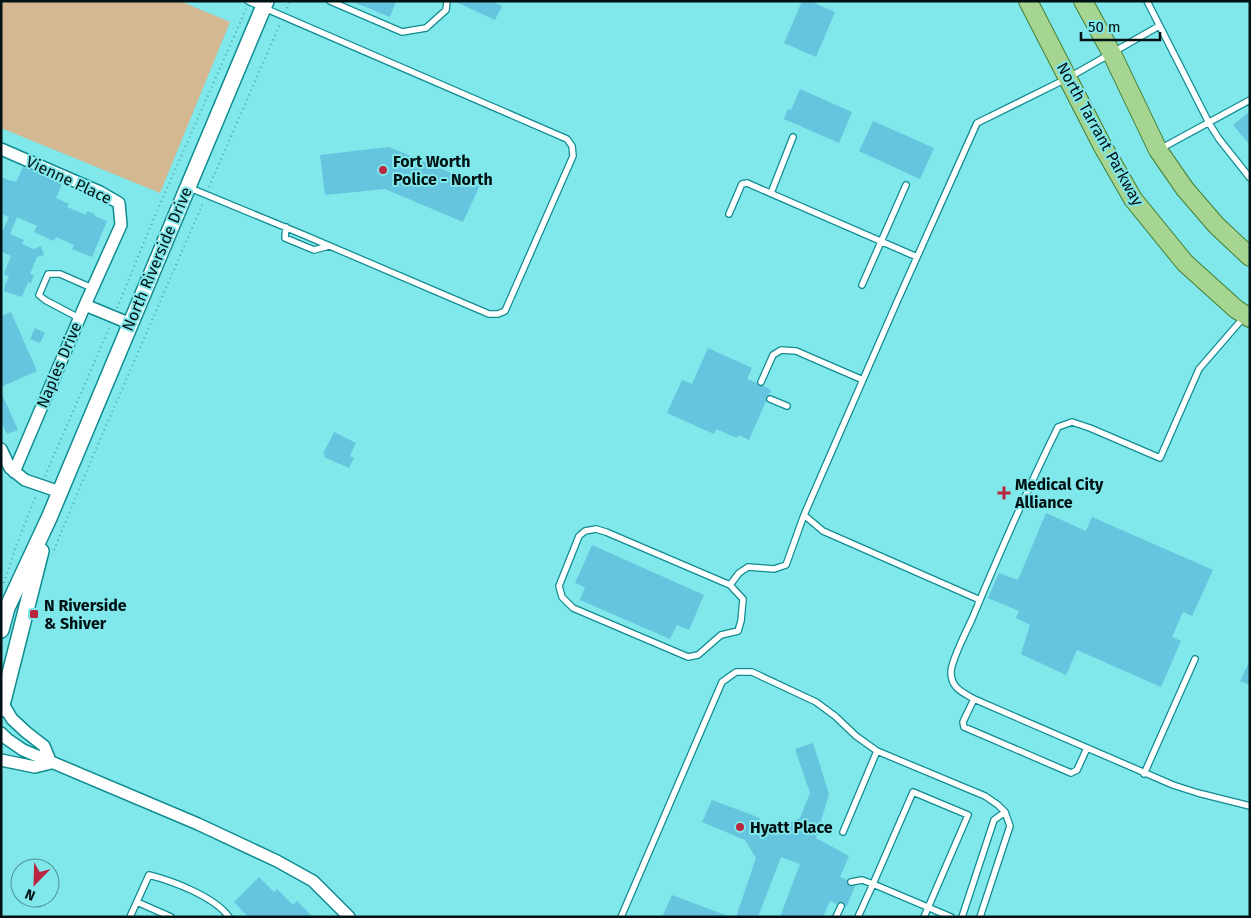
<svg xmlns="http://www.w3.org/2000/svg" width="1251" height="918" font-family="'Fira Sans',sans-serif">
  <rect width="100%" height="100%" fill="#80e7ea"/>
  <!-- green -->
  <path fill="#d3b891" d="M1,1H180L230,22L160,193L1,128Z"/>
  <!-- building -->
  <path fill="#65c4de" d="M351,1H396L390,17Z
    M454,1H491L502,6L495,20Z
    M802,1H810L835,12L816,57L784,43Z
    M800,89L852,112L839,143L784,119L788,109L791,110Z
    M1250,111V145L1233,125Z
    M873,121L934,148L920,179L859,151Z
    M389,147L480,185L463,222L385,189L325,195L320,155Z
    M23,167L62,184L56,198L69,204L67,207L86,215L87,211L95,214L94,216L107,221L92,257L72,249L74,245L56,237L54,241L34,232L37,226L17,217L10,234L24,240L22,244L33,249L41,246L44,255L37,257L30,274L34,275L31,283L28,282L22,297L4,291L5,287H4L9,277L4,274L11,256L2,252L1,255V230H3L9,217L1,214V177L11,181V180L16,182Z
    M11,312L37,371L1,387V316Z
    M35,328L45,333L40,343L30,339Z
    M708,348L752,368L747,379L757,383L760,386H763L771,390L769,394L766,397V401L749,440L739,435L737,438L716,429L714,434L667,413L682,380L692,384Z
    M1,392L18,430L7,434L1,421Z
    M334,432L356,443L350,456L354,458L349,468L324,457L325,455L323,454Z
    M1046,513L1086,531L1092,517L1213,570L1192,616L1183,612L1172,637L1181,641L1161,687L1077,650L1066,675L1021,654L1030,625L1016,618L1019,611L988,598L999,573L1018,580Z
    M592,545L704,595L689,630L677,625L670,639L580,600L585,587L575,583Z
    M1250,660V685L1240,681Z
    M813,743L829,794L816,838L849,856L840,877L847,880V883L849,886H855L846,908L845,904L842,902H839L837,904L830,901L823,917H780L800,864L781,857L758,917H736L756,858L745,840L702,822L712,800L760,818L758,825L772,830L800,818L810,793L795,749Z
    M259,877L274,892L277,889L293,905L297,901L313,917H248L234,902Z
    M672,895L728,916V917H662Z"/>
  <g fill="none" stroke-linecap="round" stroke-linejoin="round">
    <defs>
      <path id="service" d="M330,1L402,32L426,28L446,10L447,1
        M1147,1L1209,123L1219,139L1250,178
        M1160,149L1250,100
        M190,188L304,235L489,314H498L505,311L573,156L572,146L567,139L248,1
        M771,193L793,137
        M729,214L741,186L742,184L747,183L917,257
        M286,227L285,238L314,250L329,246
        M862,285L906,185
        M1244,317L1199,369L1160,458L1090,428L1072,422L1058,427C1027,490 999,554 972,619C967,630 951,661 951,672C951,688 962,692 974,699L1173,785L1198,793L1250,806
        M79,318L45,300L39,295L48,274H60L92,288
        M761,382L773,355L781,350L796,351L863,380
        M770,399L787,406
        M804,515L823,531L980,600
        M596,529L606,532L730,585L743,599L741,621L738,631L721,635L698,655L688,657L573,608L562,597L559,586L579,536L585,531Z
        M730,585L739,573L748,567L774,569L786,565L804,515L896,304L977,123L1068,78L1159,26
        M974,699L963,722L964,727L1071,773L1077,770L1087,748
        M1144,774L1195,659
        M843,832L877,751
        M851,882L862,880L873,884L913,792L968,815L924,917
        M137,902L171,917
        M130,917L149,875C173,881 215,897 229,917
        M621,917L722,682L736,672H752L816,702L835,716L856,736L877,751L985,796L998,805L1005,812
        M836,917L841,906
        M858,917L873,884L951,917
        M962,917L994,820L1005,812L1010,826L980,917"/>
      <path id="minor" d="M1,149L100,192L119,203L121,225L85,305L14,472
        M85,305L131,324
        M1,449L10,468L25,480L60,492
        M3,704L12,719L26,732L44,746L51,763
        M1,733L7,739L23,750L198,824L277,861L313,881L349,917
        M1,760L35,767L51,763"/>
      <path id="secondary" d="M1,630L7,608L49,518L266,1
        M1,709L41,551"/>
      <path id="primary" d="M1028,1L1102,145L1133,199L1185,263L1236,309L1250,318
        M1083,1L1112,54L1158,150L1185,189L1216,225L1250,257"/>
    </defs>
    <!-- service casing -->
    <use href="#service" stroke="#0f8c90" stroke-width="8"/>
    <!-- minor casing -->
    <use href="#minor" stroke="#0f8c90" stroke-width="14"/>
    <!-- secondary casing -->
    <use href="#secondary" stroke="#0f8c90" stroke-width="18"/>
    <!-- primary casing -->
    <use href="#primary" stroke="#447f35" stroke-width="20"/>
    <!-- path -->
    <path stroke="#55a0a2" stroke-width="2" stroke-dasharray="1 4" stroke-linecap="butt" d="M287,8L290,1
      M209,187L280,24
      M117,308L154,218L246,9
      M45,476L110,326
      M54,550L93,456L203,203
      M4,583L16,546L36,496"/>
    <!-- service -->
    <use href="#service" stroke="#fff" stroke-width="5.5"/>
    <!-- minor -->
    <use href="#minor" stroke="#fff" stroke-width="11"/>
    <!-- secondary -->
    <use href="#secondary" stroke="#fff" stroke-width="15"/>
    <!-- primary -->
    <use href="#primary" stroke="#a5d591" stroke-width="18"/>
  </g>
  <!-- markers -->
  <g fill="#b92840" stroke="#80e7ea" stroke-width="2">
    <circle cx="383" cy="170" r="5"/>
    <path d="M1001.5 485.5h5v5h5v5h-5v5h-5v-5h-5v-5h5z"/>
    <rect x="29" y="609" width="10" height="10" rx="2.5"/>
    <circle cx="740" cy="827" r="5"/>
  </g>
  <g text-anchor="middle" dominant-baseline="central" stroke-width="4" stroke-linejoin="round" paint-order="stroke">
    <!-- street labels -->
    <g font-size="16" fill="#001213" stroke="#80e7ea">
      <text transform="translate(1100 134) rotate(61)">North Tarrant Parkway</text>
      <text transform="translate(69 180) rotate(25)">Vienne Place</text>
      <text transform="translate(157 259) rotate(-67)">North Riverside Drive</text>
      <text transform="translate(59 365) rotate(-67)">Naples Drive</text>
    </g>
    <!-- poi labels -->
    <g font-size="16" font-weight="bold" fill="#001213" stroke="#80e7ea" text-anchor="start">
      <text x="393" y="161">Fort Worth<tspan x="393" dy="18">Police - North</tspan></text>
      <text x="1015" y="484">Medical City<tspan x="1015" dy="18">Alliance</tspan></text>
      <text x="44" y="605">N Riverside<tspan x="44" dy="18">&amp; Shiver</tspan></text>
      <text x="750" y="827">Hyatt Place</text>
    </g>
  </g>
  <!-- border -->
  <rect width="1251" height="918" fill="none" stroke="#001213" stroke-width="5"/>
  <!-- north arrow -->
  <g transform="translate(35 883) rotate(203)"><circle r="24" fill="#80e7ea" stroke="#4d9294"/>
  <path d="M0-4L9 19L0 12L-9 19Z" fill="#b92840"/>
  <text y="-8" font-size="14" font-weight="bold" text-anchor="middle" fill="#001213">N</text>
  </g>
  <!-- scale -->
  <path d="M1081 32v8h79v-8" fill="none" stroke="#001213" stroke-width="2.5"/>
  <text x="1088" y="32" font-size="15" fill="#001213" stroke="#80e7ea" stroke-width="4" paint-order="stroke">50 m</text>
</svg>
